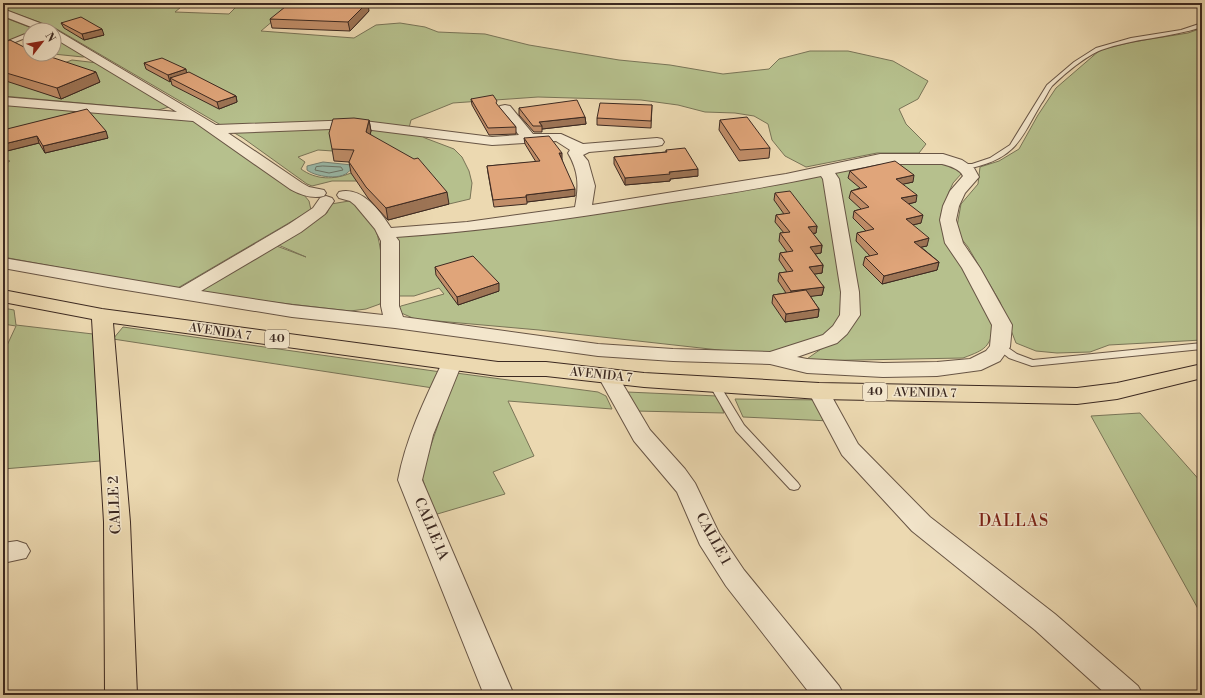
<svg xmlns="http://www.w3.org/2000/svg" width="1205" height="698" font-family="'Libre Bodoni',serif">
  <rect width="100%" height="100%" fill="#ecd9b1"/>
  <filter id="stains"><feTurbulence type="fractalNoise" baseFrequency=".005" numOctaves="4"/><feColorMatrix values="0 0 0 0 .2 0 0 0 0 .09 0 0 0 0 .02 0 0 0 .5 -.17"/></filter>
  <radialGradient id="worn" r=".72"><stop offset=".6" stop-color="#630" stop-opacity="0"/><stop offset="1" stop-color="#630" stop-opacity=".3"/></radialGradient>
  <!-- green -->
  <path fill="#b6c08d" stroke="#797457" fill-rule="evenodd" d="M3,3H294L261,31L354,38L376,25L400,23L425,27L438,32L485,34L529,45L619,60L670,65L723,74L769,69L779,59L810,51H848L893,61L928,81L918,99L899,109L906,124L926,144L919,153H877L806,167L785,156L772,140L768,124L754,116L735,113L705,112L678,105L641,100L538,97L453,103L411,120L409,128L425,138L454,149L462,157L469,171L472,183L470,199L449,204L368,143L371,128L333,151L318,150L298,157L305,162L301,169C316,180 334,180 351,173L358,181H332L312,186L307,184L243,138L55,28L3,9ZM186,3L238,5L229,14L175,12Z
    M3,17L37,30H30V33L3,44Z
    M1202,28V340L1109,345L1090,352L1057,353L1036,351L1016,343L1000,302L968,247L956,232L961,204L978,184L980,167L999,161L1019,149L1038,115L1056,88L1100,50L1132,42L1188,33Z
    M54,37L87,56L83,57L53,54H54Z
    M3,52L30,54L54,67L72,60L98,63L169,107L158,110L3,96Z
    M3,104L196,121L304,195L309,201L311,210L176,289L3,257V165L10,161L3,160Z
    M880,160L953,164L962,173L953,183L949,192L941,214L950,245L996,324C988,348 987,349 963,358L804,361L848,330L833,171Z
    M822,173L827,180L844,313L825,336L771,352H737L539,330L415,319L399,312L398,308L401,306L444,294L439,288L414,296H395L392,235Z
    M349,201C385,212 382,268 383,298L380,304L366,309L350,311L194,293L274,245L306,257L276,244L327,213L331,204Z
    M3,308L14,310L16,325L93,334L100,461L3,469V354L16,326L3,324Z
    M123,327L441,372L433,388L113,339Z
    M456,373L598,392L606,396L612,409L508,401L534,456L493,472L505,494L434,515L421,474Z
    M627,392L717,396L724,413L635,411Z
    M735,399L825,400L830,421L743,417Z
    M1140,413L1202,483V616L1091,416Z"/>
  <!-- water -->
  <path fill="#99baaa" stroke="#748073" d="M323,162L352,165C350,182 317,178 307,170V166Z"/>
  <g fill="none" stroke-linecap="round" stroke-linejoin="round">
    <!-- shore -->
    <path stroke="#6a7266" stroke-width="1" d="M323,166L341,167L343,170L329,173L315,170L316,167Z"/>
    <defs>
      <path id="service" d="M1202,23V27C1169,38 1134,38 1101,50C1086,56 1064,74 1052,86C1048,91 1045,99 1041,104C1022,136 1018,155 979,166C973,168 964,170 959,166L963,164H972L990,158L1010,145L1047,85L1074,62L1096,48L1131,38L1181,30Z
        M30,32V36L3,47V43Z
        M1202,343V349L1032,366L1009,358L995,347L996,345H1004L1017,354L1033,360Z
        M715,383L719,384L744,425L798,483L800,486L798,489L794,490L790,489L736,431L710,386Z"/>
      <path id="minor" d="M3,9L53,28L216,125L356,120L492,137L519,135L498,109L500,106L505,105L510,106L533,134H561L583,144L657,138L662,139L664,142L662,145L657,146L589,152L583,155L588,161L595,186L592,205L786,174L880,154H943L962,160L974,168L979,177L965,193L959,206L956,220L963,243L980,268L1012,325L1010,347L1000,361L981,370L937,376L883,377L807,373L770,364L673,361L598,356L395,328L292,317L108,287L3,268V258L180,288L289,224L313,208L320,198L326,196L332,198L334,201L325,214L301,232L201,291L292,305L383,315L381,306V241L375,229L355,205L350,201L339,198L337,195L339,192C362,186 380,211 391,228L467,222L575,207C579,186 579,172 568,153L570,150L556,141L492,145L356,128L228,133L302,183L309,187L324,190L326,193L324,196C312,199 301,195 290,189L193,121L3,105V97L177,112L54,38V30H39L3,16ZM880,164H942C950,166 960,169 963,176L950,191L943,206L940,220L945,243L962,268L992,325L990,346L986,351L970,359L937,362L883,363L807,359L797,357L837,343L847,334L860,315L859,292L839,179L835,173ZM821,176L823,179L841,292L840,315L833,326L823,335L770,352L673,349L598,344L403,317L399,306V241L396,237C487,231 577,218 666,203C718,195 770,187 821,176Z
        M452,356L459,358L462,363L433,435L422,480L514,695H484L398,480C406,438 424,401 442,363L445,358Z
        M608,369L615,371L650,430L685,469L695,483L719,533L744,570L839,686L844,695H811L726,586L700,545L677,492L634,441L598,376L601,371Z
        M819,384L826,386L858,444L930,517L1055,614L1138,686L1143,695H1107L1035,630L912,531L842,455L808,391L812,386Z
        M17,541L26,544L30,551L26,558L3,563V543Z"/>
      <path id="primary" d="M3,290L102,309L498,362H546L644,373L819,383L1077,388L1117,383L1202,364V378L1117,399L1077,404L819,399L644,387L546,376H498L113,323L130,522L137,695H105L104,522L92,319L3,302Z"/>
    </defs>
    <!-- service casing -->
    <use href="#service" stroke="#685545" stroke-width="2"/>
    <!-- minor casing -->
    <use href="#minor" stroke="#685545" stroke-width="2"/>
    <!-- primary casing -->
    <use href="#primary" stroke="#3c2921" stroke-width="2"/>
    <!-- service -->
    <use href="#service" fill="#f3e6cc" fill-rule="evenodd"/>
    <!-- minor -->
    <use href="#minor" fill="#f3e6cc" fill-rule="evenodd"/>
    <!-- primary -->
    <use href="#primary" fill="#ecd9b1" fill-rule="evenodd"/>
  </g>
  <!-- wall -->
  <path fill="#c18e69" stroke="#3c2921" d="M369,11L350,31L272,28L270,19Z
    M61,23L104,35L84,40L64,28Z
    M3,43L30,54L100,82L61,99L3,80Z
    M144,63L187,73L236,96L237,102L219,109L172,85L171,81L170,82L146,69Z
    M471,99L497,105L516,127V134L489,135L472,105Z
    M652,105L651,128L597,125V118Z
    M519,108L585,117L586,124L542,129V132H534L519,115Z
    M369,120L371,131L370,134L449,204L388,220L368,198L351,173L349,162L334,161L332,149Z
    M720,120L770,148L769,158L739,161L719,130Z
    M3,130L108,138L45,153L39,143L7,151L3,144Z
    M524,138L562,160L575,196L527,202V204L494,207L488,173L487,166L536,162L525,144Z
    M666,150L698,176L670,179V181L625,185L614,164V157L666,152Z
    M850,171L913,182L903,184L916,202L908,204L921,223L912,225L927,246L921,247L939,262L937,270L882,284L863,265L865,257L870,256L856,241L857,233L866,231L853,218L854,211L861,209L849,198L851,191L860,188L848,178Z
    M775,193L817,226L816,233L813,234L822,245L821,253L815,254L823,265L822,273L814,274L824,287L822,295L810,296L819,309L818,317L785,322L772,303L773,295L786,293L778,281L779,273L787,272L779,260L780,253L787,252L779,241L780,233H784L775,222L776,215L784,214L774,200Z
    M435,267L499,291L458,305L436,275Z"/>
  <!-- shaded-wall -->
  <path fill="#9d7455" stroke="#3c2921" d="M367,3H368L369,11L350,31L348,22Z
    M102,29L104,35L84,40L82,34Z
    M186,69L187,76L170,78L171,81L170,82L168,75Z
    M96,72L100,82L61,99L57,88Z
    M236,96L237,102L219,109L217,102Z
    M585,117L586,124L542,129V126L539,122Z
    M369,120L371,131L368,143L366,132Z
    M106,131L108,138L45,153L43,146Z
    M37,136L39,143L7,151L4,144Z
    M559,153H562V160Z
    M698,169V176L670,179V181L625,185V178L669,172Z
    M914,175L913,182L895,186L896,179Z
    M575,189V196L527,202L526,195Z
    M447,192L449,204L388,220L386,208Z
    M917,195L916,202L900,206L901,198Z
    M923,215L921,223L904,227L906,219Z
    M817,226L816,233L807,234L808,227Z
    M929,238L927,246L912,249L914,242Z
    M822,245L821,253L808,255L810,247Z
    M939,262L937,270L882,284L884,276Z
    M823,265L822,273L808,275L809,267Z
    M499,283V291L458,305L457,297Z
    M824,287L822,295L790,299L791,291Z
    M819,309L818,317L785,322L786,314Z"/>
  <!-- building -->
  <path fill="#e0a57a" stroke="#3c2921" d="M290,3H367L348,22L270,19Z
    M81,17L102,29L82,34L61,23Z
    M10,40L30,50V54H42L96,72L57,88L3,72V43Z
    M162,58L186,69L168,75L144,63Z
    M189,72L236,96L217,102L170,78Z
    M493,95L497,101L496,103L516,127L488,128L471,99Z
    M577,100L585,117L539,122L542,126H533L519,108Z
    M600,103L652,105L651,121L597,118Z
    M87,109L106,131L43,146L37,136L4,144L3,142V130Z
    M747,117L770,148L740,150L720,120Z
    M354,118L369,120L366,132L414,159L418,158L447,192L386,208L366,187L349,162L354,150L332,149L329,133L333,119Z
    M549,136L562,153H559L575,189L526,195V197L493,200L487,166L540,161L524,138Z
    M685,148L698,169L669,172L670,174L625,178L614,157L667,152L666,150Z
    M895,161L914,175L896,179L917,195L901,198L923,215L906,219L929,238L914,242L939,262L884,276L865,257L878,254L857,233L874,229L854,211L869,207L851,191L867,187L850,171Z
    M790,191L817,226L808,227L822,245L810,247L823,265L809,267L824,287L791,291L779,273L793,271L780,253L793,251L780,233L790,232L776,215L790,213L775,193Z
    M473,256L499,283L457,297L435,267Z
    M806,290L819,309L786,314L773,295Z"/>
  <g text-anchor="middle" dominant-baseline="central" stroke-width="3" stroke-linejoin="round" paint-order="stroke">
    <!-- shield labels -->
    <g fill="#f3e6cc" stroke="#736254" stroke-width="1">
      <rect x="265" y="330" width="24" height="18" rx="3"/>
      <rect x="863" y="383" width="24" height="18" rx="3"/>
    </g>
    <g font-size="11" font-weight="bold" fill="#3c2921">
      <text x="277" y="339">40</text>
      <text x="875" y="392">40</text>
    </g>
    <!-- street labels -->
    <g font-size="12" fill="#3c2921" stroke="#f3e6cc">
      <text transform="translate(220 332) rotate(8)">AVENIDA 7</text>
      <text transform="translate(601 375) rotate(6)">AVENIDA 7</text>
      <text transform="translate(925 393) rotate(1)">AVENIDA 7</text>
    </g>
    <!-- near-street labels -->
    <g font-size="14" fill="#3c2921" stroke="#f3e6cc">
      <text transform="translate(115 505) rotate(-93)">CALLE 2</text>
      <text transform="translate(431 529) rotate(67)">CALLE 1A</text>
      <text transform="translate(713 539) rotate(61)">CALLE 1</text>
    </g>
    <!-- near-neighbourhood labels -->
    <g font-size="16" letter-spacing="1" fill="#7a1f14" stroke="#f3e6cc">
      <text x="1014" y="521">DALLAS</text>
    </g>
  </g>
  <!-- margin -->
  <rect width="1205" height="698" fill="none" stroke="#ecd9b1" stroke-width="16"/>
  <rect x="4" y="4" width="1197" height="690" fill="none" stroke="#3c2921" stroke-width="2"/>
  <rect x="8" y="8" width="1189" height="682" fill="none" stroke="#3c2921"/>
  <!-- north arrow -->
  <g transform="translate(42 42) rotate(59)"><circle r="19" fill="#f3e6cc" stroke="#aa9a88"/>
  <path d="M0-3L7 15L0 10L-7 15Z" fill="#8f2418"/>
  <text y="-6" font-size="11" font-weight="bold" text-anchor="middle" fill="#3c2921">N</text>
  </g>
  <rect width="100%" height="100%" filter="url(#stains)"/>
  <rect width="100%" height="100%" fill="url(#worn)"/>
</svg>
